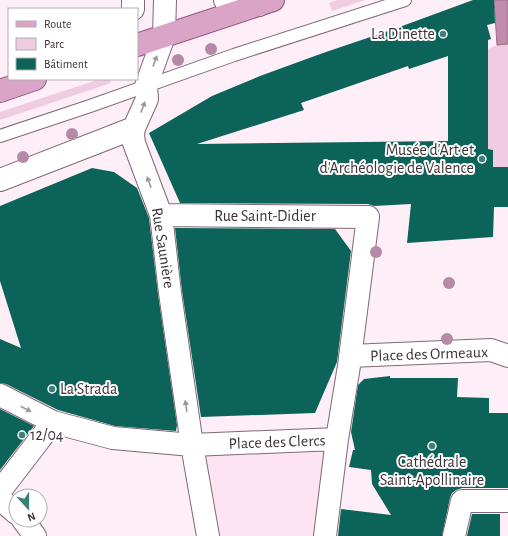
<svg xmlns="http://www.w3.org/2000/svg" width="508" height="536" font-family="'Alegreya Sans',sans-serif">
  <rect width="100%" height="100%" fill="#feeef7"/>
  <!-- built -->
  <path fill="#fee4f3" d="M337,439L325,536H208L192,445Z"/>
  <!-- green -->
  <path fill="#efcce0" d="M337,0H365L332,11L329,3Z
    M508,44V167L493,168V150L488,149V49L497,45Z
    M100,79H110L111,83L0,120V112Z"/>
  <!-- water -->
  <path fill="#c18cac" stroke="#997189" d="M494,0H508V44L497,45Z"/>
  <!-- building -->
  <path fill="#0c6359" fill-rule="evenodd" d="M473,0H494L495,23L487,25L491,39L488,40V149L493,150V167H508V207H494L493,237L407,243L411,204L374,206L368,204L180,203L149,133L212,96L260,76L323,53L394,29ZM448,56V141L197,144L304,110L301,103L408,66L409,69Z
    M92,168L114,172L137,188L149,218L158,294L177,425L176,431L115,426L58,410L6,384L0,383V339L21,348L0,281V206Z
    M175,228L335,229L351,251L337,362L315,413L201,417L182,291Z
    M390,376V378H458L457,397L489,398V413H508V488H462L456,490L452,493L450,498L442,536H338L341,509L391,515L372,484L371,470L349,467L353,450H355L351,432L358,385L364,379Z
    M0,409L34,426L0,470Z
    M472,514H500V536H467Z"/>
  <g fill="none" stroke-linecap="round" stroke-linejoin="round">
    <defs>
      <path id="lane" d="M0,136L90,106L234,55L405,0"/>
      <path id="street" d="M164,36L146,86L147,99L134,128L133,135L134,143L161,215L170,293L192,445L208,536
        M0,180L134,128
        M161,215L368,217L349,366L337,439L325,536
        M350,356L491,350L508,356
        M0,395L53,422L113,438L192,445L337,439
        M0,491L53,422
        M0,499L16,513
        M23,520L35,536
        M454,536L462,501H508"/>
      <path id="secondary" d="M133,0V9
        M225,0L259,5
        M164,36L165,0"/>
      <path id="primary" d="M137,45L273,0
        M0,91L35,79"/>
    </defs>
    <!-- lane casing -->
    <use href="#lane" stroke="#7f6975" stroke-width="14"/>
    <!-- street casing -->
    <use href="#street" stroke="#7f6975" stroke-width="24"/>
    <!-- secondary casing -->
    <use href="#secondary" stroke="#7f6975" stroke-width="24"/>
    <!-- primary casing -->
    <use href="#primary" stroke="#92557c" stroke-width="24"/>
    <!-- lane -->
    <use href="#lane" stroke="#fff" stroke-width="12"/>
    <!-- street -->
    <use href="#street" stroke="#fff" stroke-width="22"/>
    <!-- secondary -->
    <use href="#secondary" stroke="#fff" stroke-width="22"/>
    <!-- primary -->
    <use href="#primary" stroke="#daa4c7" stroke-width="22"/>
  </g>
  <!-- trees -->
  <g fill="#b58aa6">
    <circle cx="211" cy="49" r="6"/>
    <circle cx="178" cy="60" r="6"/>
    <circle cx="72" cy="134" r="6"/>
    <circle cx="23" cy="157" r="6"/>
    <circle cx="376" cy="252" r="6"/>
    <circle cx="449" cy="283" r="6"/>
    <circle cx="447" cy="339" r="6"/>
  </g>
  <!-- one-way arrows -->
  <defs><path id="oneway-solid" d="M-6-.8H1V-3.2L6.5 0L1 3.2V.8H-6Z"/></defs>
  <g fill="#9e989c">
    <use href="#oneway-solid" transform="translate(155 61) rotate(-70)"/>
    <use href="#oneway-solid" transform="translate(143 107) rotate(-69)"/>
    <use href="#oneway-solid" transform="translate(149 182) rotate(-110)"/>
    <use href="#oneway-solid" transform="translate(186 406) rotate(-98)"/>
    <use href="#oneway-solid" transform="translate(26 409) rotate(27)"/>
  </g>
  <!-- markers -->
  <g fill="#3c8177" stroke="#fff" stroke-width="1.5">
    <circle cx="443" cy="34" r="4"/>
    <circle cx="482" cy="159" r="4"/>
    <circle cx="52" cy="389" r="4"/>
    <circle cx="22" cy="435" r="4"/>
    <circle cx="432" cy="446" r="4"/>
  </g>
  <g text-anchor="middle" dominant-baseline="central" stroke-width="4" stroke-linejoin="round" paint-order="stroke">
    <!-- poi labels -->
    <g font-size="16" fill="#3c3238" stroke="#fff" text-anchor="end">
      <text x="435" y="34">La Dinette</text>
      <text x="474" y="150">Musée d'Art et<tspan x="474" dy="18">d'Archéologie de Valence</tspan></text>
      <text x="60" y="389" text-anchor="start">La Strada</text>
      <text x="30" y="435" text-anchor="start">12/04</text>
      <text x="432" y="462" text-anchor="middle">Cathédrale<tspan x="432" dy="18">Saint-Apollinaire</tspan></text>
    </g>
    <!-- street labels -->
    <g font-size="16" fill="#3c3238" stroke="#fff">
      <text x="265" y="216">Rue Saint-Didier</text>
      <text transform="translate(163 248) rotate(81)">Rue Saunière</text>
      <text transform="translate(429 354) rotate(-2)">Place des Ormeaux</text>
      <text transform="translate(277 442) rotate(-2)">Place des Clercs</text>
    </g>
  </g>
  <!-- legend -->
  <rect x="8" y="8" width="130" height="72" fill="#ffffff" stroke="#b1adaf"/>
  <rect x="16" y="21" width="20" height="6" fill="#daa4c7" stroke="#b1adaf"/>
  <text x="44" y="28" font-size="12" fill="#3c3238">Route</text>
  <rect x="16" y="38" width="20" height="12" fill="#efcce0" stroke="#b1adaf"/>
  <text x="44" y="48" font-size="12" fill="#3c3238">Parc</text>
  <rect x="16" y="58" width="20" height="12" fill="#0c6359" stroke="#b1adaf"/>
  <text x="44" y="68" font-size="12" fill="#3c3238">Bâtiment</text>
  <!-- north arrow -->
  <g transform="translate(28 508) rotate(159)"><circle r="19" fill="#ffffff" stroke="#b1adaf"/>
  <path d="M0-3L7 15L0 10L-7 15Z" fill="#3c8177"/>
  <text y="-6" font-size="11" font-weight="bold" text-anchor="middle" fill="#3c3238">N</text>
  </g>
</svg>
